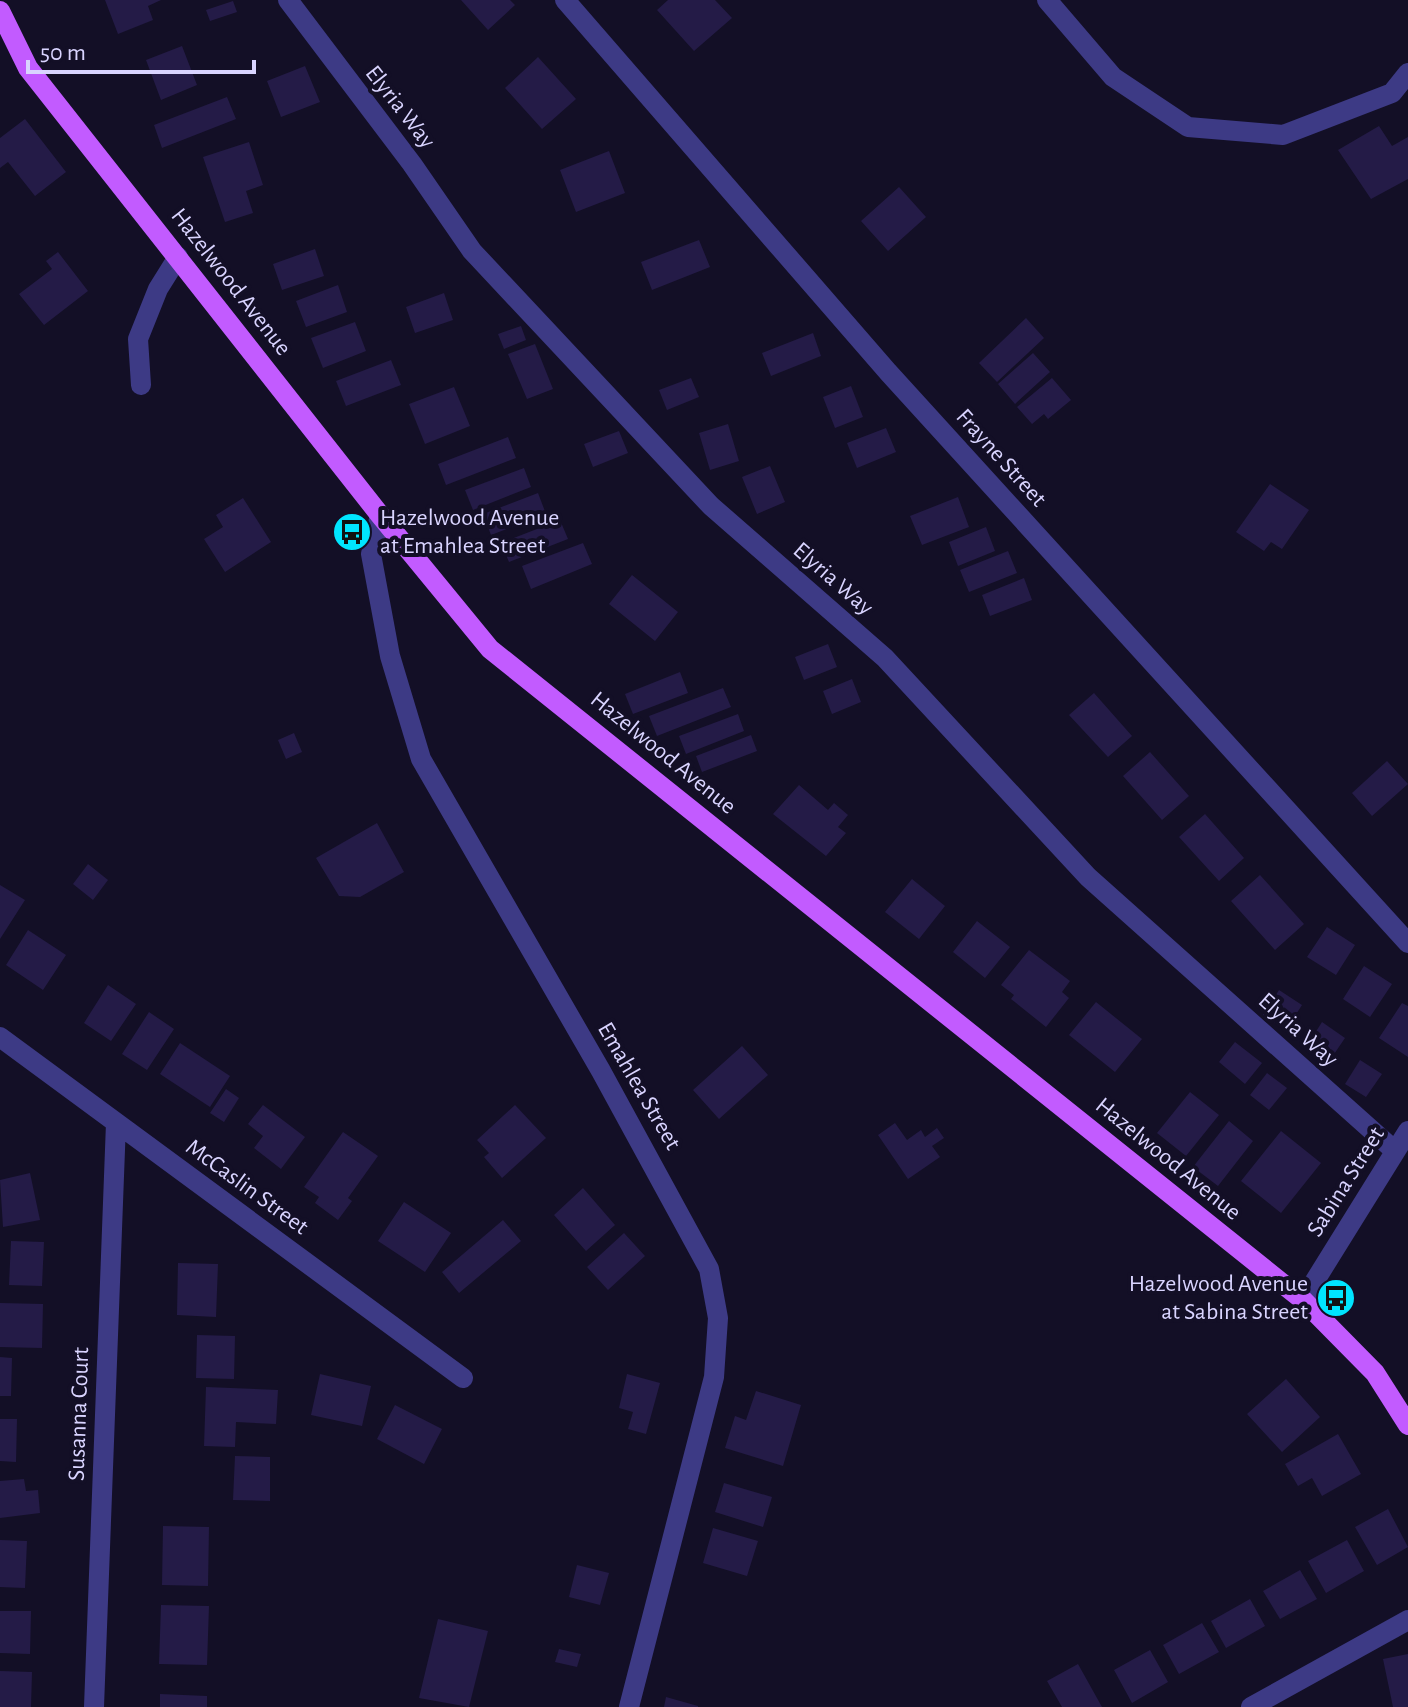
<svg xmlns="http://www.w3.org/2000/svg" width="1408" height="1707" font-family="'Alegreya Sans',sans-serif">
  <rect width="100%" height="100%" fill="#130f26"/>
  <!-- building -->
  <path fill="#241b47" d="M105,0H161L148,6L153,20L118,34Z
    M461,0H510L515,5L488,30Z
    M668,0H715L732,18L694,51L657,10Z
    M233,1L237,12L210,21L206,10Z
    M182,46L197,85L161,100L146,60Z
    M538,57L576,99L542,129L505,88Z
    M305,66L320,102L281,117L267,81Z
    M227,97L236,119L162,148L154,125Z
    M25,119L66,172L35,196L8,162L0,168V138Z
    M1379,126L1392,146L1408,137V179L1371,199L1338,150Z
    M249,142L263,185L246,191L253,213L225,222L203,157Z
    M609,151L625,193L576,212L560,170Z
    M899,187L926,217L888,251L861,221Z
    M699,240L710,267L652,290L641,262Z
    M315,249L324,276L282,290L273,264Z
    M58,252L88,291L44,325L19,294L52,269L46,261Z
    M338,285L347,312L306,327L296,301Z
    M444,293L453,320L415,333L406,307Z
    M1026,318L1044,338L997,382L979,363Z
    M355,322L366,351L323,368L311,338Z
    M521,326L526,340L504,349L498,334Z
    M813,333L821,356L771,376L762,353Z
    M535,344L553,389L527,399L508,354Z
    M1033,353L1050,372L1015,404L998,384Z
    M391,360L401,385L346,406L336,381Z
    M691,378L699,397L667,410L659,390Z
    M1052,378L1071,400L1048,419L1044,414L1032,424L1017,407Z
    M851,386L863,417L835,428L823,397Z
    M454,387L470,426L425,444L409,404Z
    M728,424L739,461L710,470L699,433Z
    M886,428L896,452L857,468L847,443Z
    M619,431L628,453L593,467L584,444Z
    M508,437L516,458L446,485L438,464Z
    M770,466L785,502L757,514L742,477Z
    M524,468L531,487L473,510L465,490Z
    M1270,484L1309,510L1282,549L1271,542L1264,551L1236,532Z
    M538,493L546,514L491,535L483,514Z
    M958,497L969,527L922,545L910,516Z
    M243,498L271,542L225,572L204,539L223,527L216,515Z
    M560,520L568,539L509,562L501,543Z
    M986,527L995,551L958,566L949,542Z
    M583,543L592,564L531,589L522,566Z
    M1008,551L1017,573L969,592L960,570Z
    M632,575L678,612L655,641L609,604Z
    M1024,578L1032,600L990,616L982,595Z
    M828,644L837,667L804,680L795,657Z
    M680,672L688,693L633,714L625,694Z
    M852,679L861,702L832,714L823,691Z
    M723,688L731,707L657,736L649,716Z
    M1094,693L1132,736L1108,757L1069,715Z
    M738,714L744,731L686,754L679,736Z
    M294,733L302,752L286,759L278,740Z
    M751,735L757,751L702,772L696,756Z
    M1150,752L1189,796L1162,820L1123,776Z
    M1387,761L1408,784L1372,816L1352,793Z
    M799,785L828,810L834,803L848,815L838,827L846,833L826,856L773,814Z
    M1205,814L1244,858L1219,881L1179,837Z
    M377,823L404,872L360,897L339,896L316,858Z
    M88,864L108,880L93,900L73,884Z
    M1260,875L1304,924L1275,950L1231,901Z
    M912,879L945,906L919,939L885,912Z
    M0,885L25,900L0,939Z
    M977,921L1010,947L985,978L953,952Z
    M1327,927L1355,945L1336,975L1307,957Z
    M28,930L66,955L43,990L6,965Z
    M1029,950L1070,981L1062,992L1069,998L1046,1027L1011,999L1014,995L1001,985Z
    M1364,966L1392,984L1370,1017L1343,999Z
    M108,985L136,1004L111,1041L84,1023Z
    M1279,990L1302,1005L1286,1030L1263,1015Z
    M1096,1002L1142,1039L1115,1072L1069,1035Z
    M1402,1003L1408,1006V1057L1379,1038Z
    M149,1012L174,1029L147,1070L122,1054Z
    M1322,1022L1345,1038L1328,1063L1305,1049Z
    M1235,1042L1262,1063L1245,1084L1219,1062Z
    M180,1043L230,1076L210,1107L160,1074Z
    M742,1046L768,1075L719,1119L693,1090Z
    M1360,1060L1382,1074L1366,1097L1345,1084Z
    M1267,1073L1287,1088L1269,1110L1250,1095Z
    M226,1089L239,1098L224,1122L210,1113Z
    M1190,1092L1219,1115L1186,1156L1157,1133Z
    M263,1105L305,1137L281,1169L254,1148L263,1136L248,1124Z
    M515,1105L546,1138L502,1178L484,1157L489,1153L477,1140Z
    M1229,1121L1253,1141L1218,1186L1193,1167Z
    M895,1123L907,1140L921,1130L925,1137L937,1128L944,1138L932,1146L940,1157L908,1179L878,1135Z
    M1281,1131L1321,1163L1281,1213L1241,1181Z
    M343,1132L378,1156L348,1198L352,1201L338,1220L315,1203L319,1197L304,1187Z
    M30,1173L40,1220L3,1227L0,1180Z
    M583,1188L615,1225L586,1251L554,1215Z
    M404,1202L451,1233L425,1272L378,1241Z
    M503,1220L521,1241L459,1293L442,1272Z
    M624,1233L645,1256L608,1290L587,1267Z
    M11,1241L44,1242L42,1286L9,1285Z
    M178,1263L218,1264L216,1317L177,1315Z
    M0,1303L43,1304L42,1348L0,1347Z
    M197,1335L235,1336L234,1379L196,1378Z
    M0,1357L12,1358L11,1396H0Z
    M320,1374L371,1386L362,1426L311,1415Z
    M627,1374L660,1383L646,1434L628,1429L633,1412L619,1408Z
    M1286,1379L1320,1417L1282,1452L1247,1414Z
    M206,1387L278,1390L276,1424L236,1422L235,1447L204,1446Z
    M756,1391L801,1405L783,1466L725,1448L735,1416L746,1420Z
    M395,1405L442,1429L424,1464L377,1439Z
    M0,1419H17L16,1462L0,1461Z
    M1338,1434L1361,1474L1322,1496L1312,1478L1298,1486L1285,1464Z
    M235,1456L270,1457V1501L233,1500Z
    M24,1479L26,1491L38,1490L40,1513L0,1518V1481Z
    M724,1483L772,1497L763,1527L715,1512Z
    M1388,1509L1408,1547L1377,1565L1355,1527Z
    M163,1526L209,1527L208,1586L162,1585Z
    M713,1528L758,1541L747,1576L703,1563Z
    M0,1540L27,1541L25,1588L0,1587Z
    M1347,1540L1364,1571L1326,1593L1308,1561Z
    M577,1565L609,1573L600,1605L569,1597Z
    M1300,1570L1317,1599L1280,1619L1263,1591Z
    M1250,1599L1265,1626L1226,1648L1211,1621Z
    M161,1605L209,1606L207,1665L159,1664Z
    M0,1611H31L30,1654L0,1653Z
    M438,1619L488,1631L469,1707L419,1698Z
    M1202,1623L1219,1652L1179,1674L1163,1645Z
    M559,1649L581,1654L577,1667L555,1662Z
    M1150,1650L1168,1682L1132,1703L1114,1670Z
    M1408,1654V1707H1393L1383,1659Z
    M1078,1664L1102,1707H1062L1047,1681Z
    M0,1671L32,1672L31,1707H0Z
    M160,1694L207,1696V1707H160Z
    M666,1697L698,1706V1707H664Z"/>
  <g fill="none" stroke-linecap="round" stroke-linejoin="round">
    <!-- minor -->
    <path stroke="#3d3a85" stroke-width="20" d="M288,0L412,164L472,251L711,506L885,658L1088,877L1395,1151
      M565,0L888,372L1408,943
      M1047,0L1113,77L1188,127L1283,135L1392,93L1408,73
      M141,385L138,339L158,289L178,257
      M380,515L371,554L390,656L421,759L601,1071L709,1269L718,1318L714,1377L629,1707
      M0,1037L463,1378
      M1303,1300L1408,1131
      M94,1707L116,1123
      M1251,1707L1408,1620"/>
    <!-- major -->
    <path stroke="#c25bff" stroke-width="20" d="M0,11L28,68L380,515L490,649L1303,1300L1375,1373L1408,1425"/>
  </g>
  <!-- icons -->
  <defs>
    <symbol id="bus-disc" viewBox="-11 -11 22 22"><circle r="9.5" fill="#00e5ff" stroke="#130f26"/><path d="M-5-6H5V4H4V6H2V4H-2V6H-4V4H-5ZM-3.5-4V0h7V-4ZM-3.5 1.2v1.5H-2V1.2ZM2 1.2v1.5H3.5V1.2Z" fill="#111"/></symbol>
  </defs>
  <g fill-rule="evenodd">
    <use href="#bus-disc" x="330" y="510" width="44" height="44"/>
    <use href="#bus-disc" x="1314" y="1276" width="44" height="44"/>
  </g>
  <g text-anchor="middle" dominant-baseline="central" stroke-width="8" stroke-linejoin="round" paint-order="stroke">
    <!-- street labels -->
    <g font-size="24" fill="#d9d4ff" stroke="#130f26">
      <text transform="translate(400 107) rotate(52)">Elyria Way</text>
      <text transform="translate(231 282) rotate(52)">Hazelwood Avenue</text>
      <text transform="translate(1001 458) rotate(48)">Frayne Street</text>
      <text transform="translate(833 579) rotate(41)">Elyria Way</text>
      <text transform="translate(663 753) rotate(39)">Hazelwood Avenue</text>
      <text transform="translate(1298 1030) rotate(42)">Elyria Way</text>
      <text transform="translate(639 1086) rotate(60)">Emahlea Street</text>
      <text transform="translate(1168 1159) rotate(39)">Hazelwood Avenue</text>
      <text transform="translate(1346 1182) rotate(-58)">Sabina Street</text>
      <text transform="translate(247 1187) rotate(36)">McCaslin Street</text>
      <text transform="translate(79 1414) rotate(-88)">Susanna Court</text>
    </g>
    <!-- poi labels -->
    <g font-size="24" fill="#d9d4ff" stroke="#130f26" text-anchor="start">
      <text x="380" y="518">Hazelwood Avenue<tspan x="380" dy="28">at Emahlea Street</tspan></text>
      <text x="1308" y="1284" text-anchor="end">Hazelwood Avenue<tspan x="1308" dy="28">at Sabina Street</tspan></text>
    </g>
  </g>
  <!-- scale -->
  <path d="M28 60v12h226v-12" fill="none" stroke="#d9d4ff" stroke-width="4"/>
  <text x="40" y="60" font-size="24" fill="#d9d4ff" stroke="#130f26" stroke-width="6" paint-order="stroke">50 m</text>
</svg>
